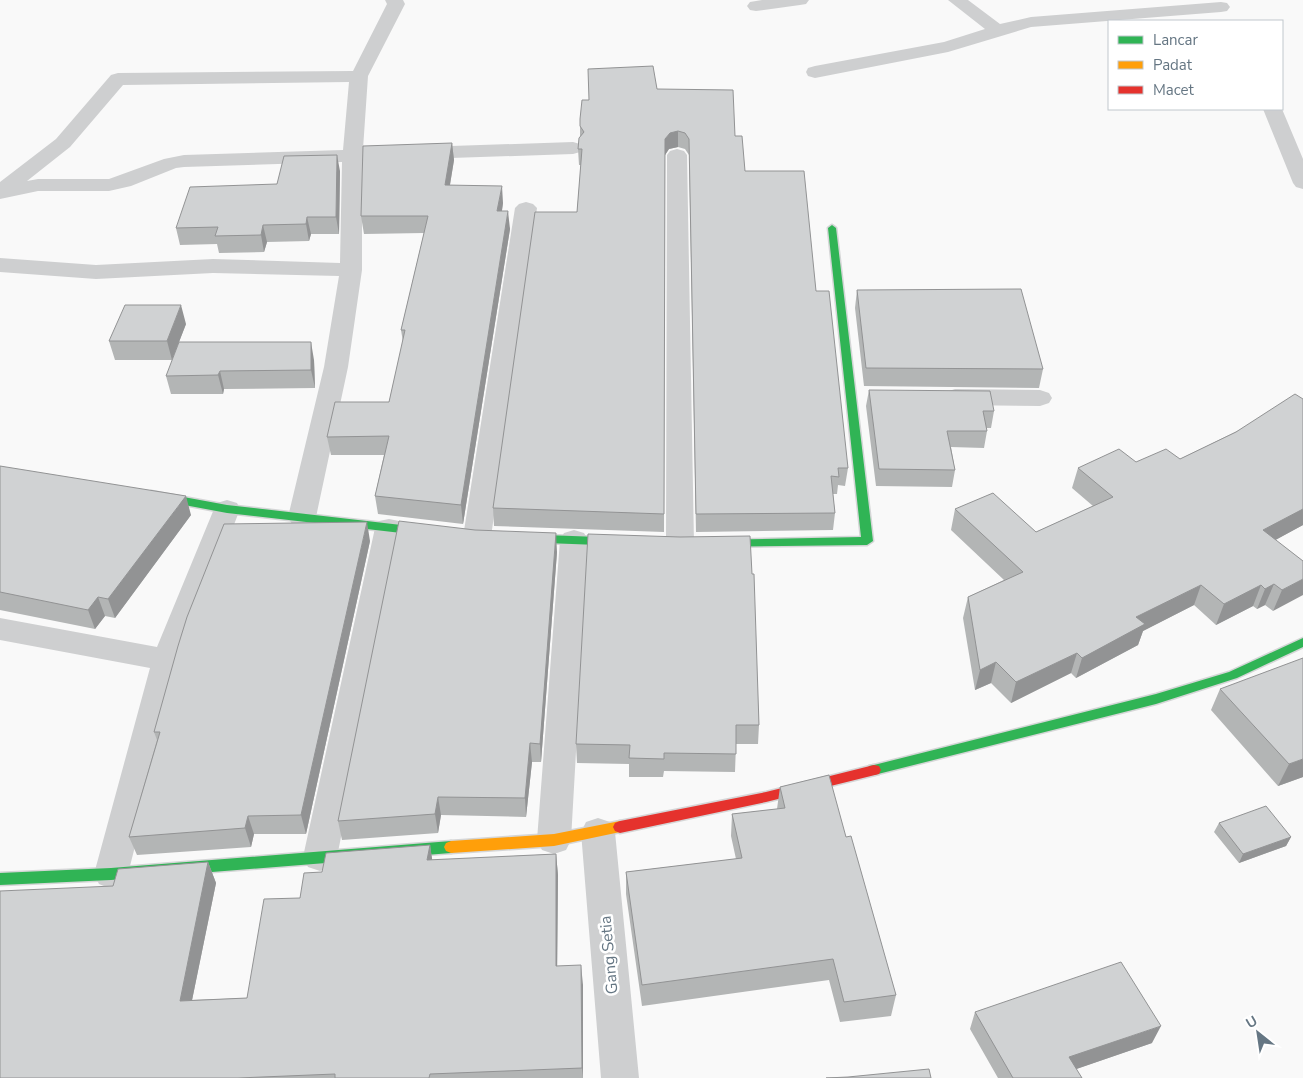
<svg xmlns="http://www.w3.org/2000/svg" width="1303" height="1078" font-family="'Nunito Sans',sans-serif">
  <rect width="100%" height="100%" fill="#f9f9f9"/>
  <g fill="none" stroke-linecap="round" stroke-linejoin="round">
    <defs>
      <path id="fast" d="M832,225L836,228L873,541L867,545L709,547L707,544L713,540L861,537L828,228Z
        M151,491L227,505L436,529L442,533L436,537L227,513L147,498L146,495Z
        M519,534L625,538L631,542L625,546L519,542L513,538Z
        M1303,638V647L1237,678L1156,704L874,775L869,774L867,770L869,766L874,765L1156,694L1229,672Z
        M451,841L456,843L458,847L456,851L451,853L111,880L0,885V873L111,868Z"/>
      <path id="slow" d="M620,821L625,823L627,827L625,831L554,846L451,853L446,851L444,847L446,843L451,841L554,834Z"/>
      <path id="jam" d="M874,765L879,766L881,770L879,774L766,802L620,833L615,831L613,827L615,823L620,821L766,792Z"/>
    </defs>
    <!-- fast casing -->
    <use href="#fast" stroke="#d5d6d7" stroke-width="3"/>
    <!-- slow casing -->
    <use href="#slow" stroke="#d5d6d7" stroke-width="3"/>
    <!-- jam casing -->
    <use href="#jam" stroke="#d5d6d7" stroke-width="3"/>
    <!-- street -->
    <path fill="#cecfd0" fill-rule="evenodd" d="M385,0H403L405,4L368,76L363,149L573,142L580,144L583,148L580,152L573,154L362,161V270L348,367L316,517L312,524L302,526L292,524L288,517L324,367L339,276L213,273L96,279L0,272V258L96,265L213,259L340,263L342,162L184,167L176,168L131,186L109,191H38L0,199V182L56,139L111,75L118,73L353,71L387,4ZM349,82L343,150L184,155L164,159L109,179H38L27,181L70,147L123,85Z
      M762,0H809L806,4L800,5L756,11L750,10L747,6L750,2Z
      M948,0H968L1000,24L1031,17L1221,2L1227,3L1230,7L1227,11L1221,12L1031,27L948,52L815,78L808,76L806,72L808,68L815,66L944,42L985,29Z
      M1263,109H1282L1303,159V189L1296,187L1293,183Z
      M677,149L684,151L687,155L694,544L690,551L680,554L670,551L666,544L667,155L670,151Z
      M526,202L533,204L537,208L491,537L487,544L477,547L467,544L463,537L515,208L519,204Z
      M955,389L1040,390L1049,393L1052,398L1049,403L1040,406L955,405L946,402L943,397L946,392Z
      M227,500L237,503L240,509L182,660L128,874L123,884L111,889L99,884L94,874L150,668L0,640V618L157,647L214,509L217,503Z
      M389,519L399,521L403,528L337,857L332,867L320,871L308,867L303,857L375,528L379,521Z
      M574,530L584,533L588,540L571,840L566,850L554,854L542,850L537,840L560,540L564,533Z
      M598,818L610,822L615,832L639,1078H601L581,832L586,822Z"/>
    <!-- fast -->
    <use href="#fast" fill="#30b455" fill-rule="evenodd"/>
    <!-- slow -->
    <use href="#slow" fill="#ff9f0a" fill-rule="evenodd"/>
    <!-- jam -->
    <use href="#jam" fill="#e5322d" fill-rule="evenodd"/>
  </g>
  <!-- wall -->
  <path fill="#b3b5b5" d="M657,89L735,136L745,171L816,291L848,468L845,486L838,485L837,494H833L835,513L833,530L696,532L689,155L685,149L678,147L669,149L665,155L664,532L494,526L493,508L577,212L581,165H579L578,149L580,137V126L589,100Z
    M452,143L454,160L450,185L503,203L502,211L510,229L463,524L378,514L375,496L384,455H331L327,437L389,402L403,342L401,330L424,233L364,234L361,216Z
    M340,171L339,234H311L309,241L267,242L264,252L219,253L217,244L180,245L176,228L277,184Z
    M857,290L1043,369L1039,388L864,386L855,308Z
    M186,324L172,360H115L109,341Z
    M314,360L315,388L224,389L223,394H171L166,376Z
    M869,390L994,411L991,428H986L987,431L984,448L951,447L955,470L952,487L876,486L866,406Z
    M1303,399V525L1275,540L1303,561L1273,611L1265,605L1257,609L1253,606L1216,625L1194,605L1143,631L1138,645L1076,678L1071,673L1011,703L991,683L975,690L963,618L968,597L1004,580L951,530L955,509L1036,532L1093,506L1072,488L1078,468L1180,459Z
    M0,466L191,515L115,618L105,616L95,629L0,610Z
    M370,541L306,834H254L251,847L137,855L129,837L157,740L154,732Z
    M557,552L541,762H532L526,817L441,815L438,833L342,840L338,821Z
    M752,574L759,725L758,744H736L735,772L664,771L663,777H629V764L577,763L576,744Z
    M1220,689L1303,777L1278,786L1211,710Z
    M780,787L896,995L891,1016L840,1022L829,980L642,1006L626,894V872L736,859L731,836L732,814L777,809Z
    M1219,823L1291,837L1286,846L1239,863L1214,832Z
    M430,845L432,860L556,854L558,875L557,966L583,985V1078H0L113,886L208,862L216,883L192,1000L247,998L300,898L322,872Z
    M975,1012L1152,1043L1076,1069L1082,1078H998L970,1029Z"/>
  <!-- shaded-wall -->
  <path fill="#929394" d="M678,131V147L669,149L665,155V139L670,133Z
    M452,143L454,160L447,202L445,185Z
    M337,155L340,171L339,234L336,217Z
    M502,186L503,203L499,229L497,211Z
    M508,211L510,229L463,524L461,505Z
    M307,217L311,234L309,241L306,224Z
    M263,225L267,242L264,252L261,235Z
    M181,305L186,324L172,360L167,341Z
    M311,342L314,360L315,388L311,370Z
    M220,371L224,389L223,394L218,375Z
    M186,496L191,515L115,618L108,599Z
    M1303,509V525L1255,551L1263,530Z
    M367,522L370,541L306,834L301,815Z
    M556,533L557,552L541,762L540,744Z
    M1303,579V595L1273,611L1282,590Z
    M1274,584L1265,605L1257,609L1265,589Z
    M1201,585L1194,605L1143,631L1138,645L1076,678L1082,658L1136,617Z
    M1261,585L1253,606L1216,625L1224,604Z
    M98,597L105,616L95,629L88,610Z
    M1077,653L1071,673L1011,703L1016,682Z
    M996,662L991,683L975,690L980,670Z
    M530,743L532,762L526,817L525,798Z
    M1303,759V777L1278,786L1289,764Z
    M438,797L441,815L438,833L435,814Z
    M248,816L254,834L251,847L245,828Z
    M1291,837L1286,846L1239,863L1243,854Z
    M430,845L433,865L427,860Z
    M556,854L558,875L557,986L556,966Z
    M208,862L216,883L188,1020L180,1001Z
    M581,965L583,985V1078L582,1068Z
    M1161,1026L1152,1043L1062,1074L1069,1057Z"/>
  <!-- building -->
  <path fill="#d0d2d3" stroke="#929394" d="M653,66L657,89L733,90L735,136H742L745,171H804L816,291H829L848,468H838L839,477L831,476L835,513L696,514L689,139L685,133L678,131L670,133L665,139L664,514L493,508L535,212H577L582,149H578L579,138L584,132L580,126V119L582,100H589L588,69Z
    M452,143L445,185L502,186L497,211H508L461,505L375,496L389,436L327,437L335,402H389L405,330H401L428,216H361L363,146Z
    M337,155L336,217H307L306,224L263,225L261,235L215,236L218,227L176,228L190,187L277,184L284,156Z
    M1021,289L1043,369L866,368L857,290Z
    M125,305H181L167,341H109Z
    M179,342H311V370L220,371L218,375L166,376Z
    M869,390L990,391L994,411H983L987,431H947L955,470L879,469Z
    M1295,394L1303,399V509L1263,530L1303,561V579L1282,590L1274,584L1265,589L1261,585L1224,604L1201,585L1136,617L1145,624L1082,658L1077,653L1016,682L996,662L980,670L968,597L1023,572L955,509L993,493L1036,532L1113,497L1078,468L1119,449L1136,462L1166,449L1180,459L1236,432Z
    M0,466L186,496L108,599L98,597L88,610L0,592Z
    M399,521L475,530L556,533L540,744L530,743L525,798L438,797L435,814L338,821Z
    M367,522L301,815L248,816L245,828L129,837L160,732H154L178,646L187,617L224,524Z
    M588,534L680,537L750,536L752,574H754L759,725H736V754L664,753V759L629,758L630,745L576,744Z
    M1303,658V759L1289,764L1220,689Z
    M829,775L846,837L851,836L896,995L844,1002L833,959L642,985L626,872L742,858L732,814L785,808L780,787Z
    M1266,806L1291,837L1243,854L1219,823Z
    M430,845L427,860L556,854V966L581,965L582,1068L430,1074L429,1078H335V1074L238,1078H0V891L113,886L118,869L208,862L180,1001L247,998L264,899L300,898L304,873L322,872L326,853Z
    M1121,962L1161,1026L1069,1057L1082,1078H1013L975,1012Z
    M929,1069L931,1078H826L848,1077Z"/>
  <g text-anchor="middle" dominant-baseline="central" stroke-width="5" stroke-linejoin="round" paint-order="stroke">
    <!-- near-street labels -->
    <g font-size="16" fill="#657683" stroke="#fff">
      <text transform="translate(609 955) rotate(-95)">Gang Setia</text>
    </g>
  </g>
  <!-- legend -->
  <rect x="1108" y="20" width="175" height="90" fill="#ffffff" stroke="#c1c8cd"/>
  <rect x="1118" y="36" width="25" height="8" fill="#30b455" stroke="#c1c8cd"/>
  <text x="1153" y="45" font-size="15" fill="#657683">Lancar</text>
  <rect x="1118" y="61" width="25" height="8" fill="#ff9f0a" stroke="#c1c8cd"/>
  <text x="1153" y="70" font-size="15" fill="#657683">Padat</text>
  <rect x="1118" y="86" width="25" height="8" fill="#e5322d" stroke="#c1c8cd"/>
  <text x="1153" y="95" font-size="15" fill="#657683">Macet</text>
  <!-- north arrow -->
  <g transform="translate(1258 1033) rotate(330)" stroke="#ffffff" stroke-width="4" paint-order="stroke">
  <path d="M0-4L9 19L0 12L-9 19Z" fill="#657683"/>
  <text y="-8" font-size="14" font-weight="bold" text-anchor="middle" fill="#657683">U</text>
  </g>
</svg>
